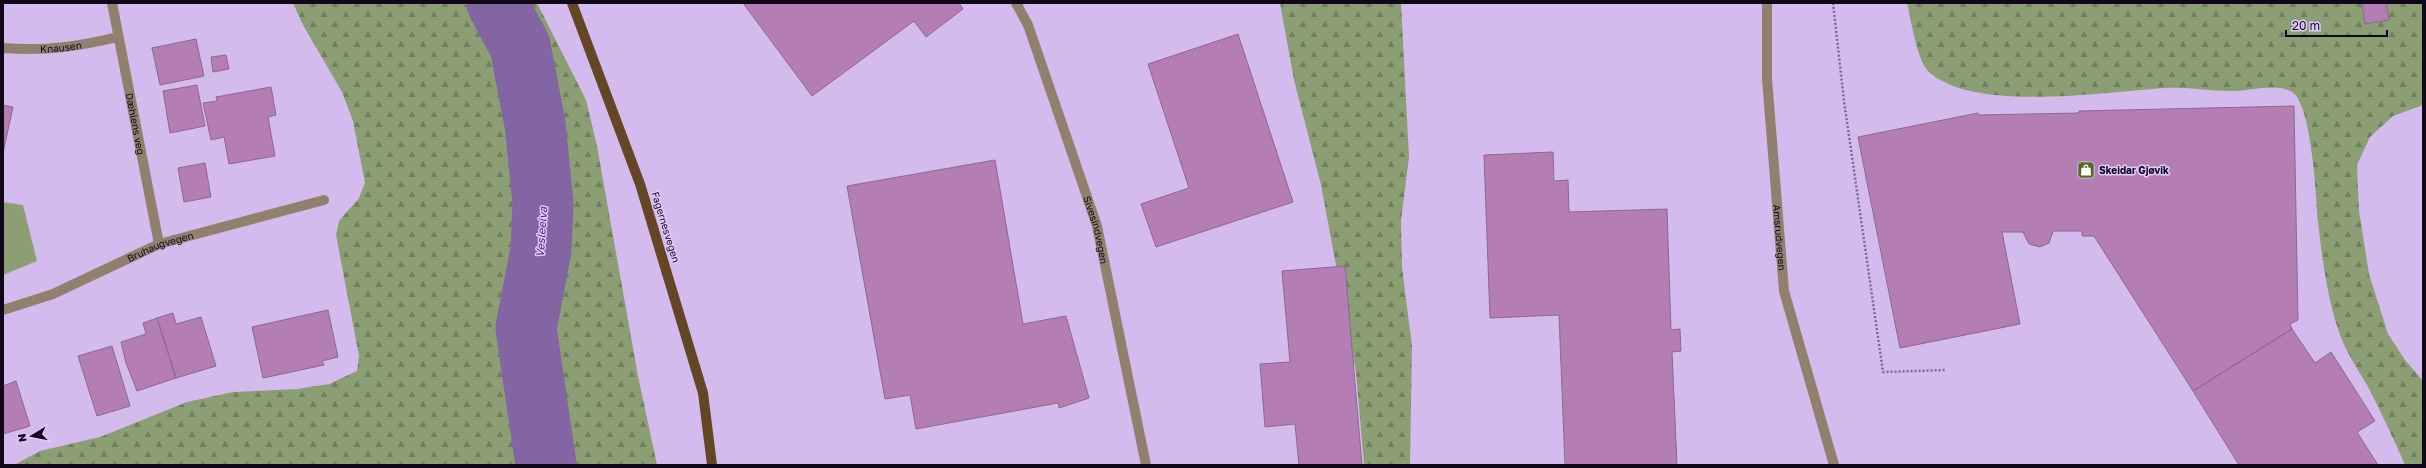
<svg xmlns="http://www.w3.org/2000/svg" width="2426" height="468" font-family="'Golos Text',sans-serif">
  <defs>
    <pattern id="forest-firs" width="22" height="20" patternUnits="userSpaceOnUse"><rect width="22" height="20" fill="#8c9e73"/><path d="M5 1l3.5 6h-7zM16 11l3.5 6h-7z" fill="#717f5e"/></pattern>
  </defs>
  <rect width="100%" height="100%" fill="#d4bbee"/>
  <!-- forest -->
  <path fill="url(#forest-firs)" d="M293,3H537L586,100L597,146L638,376L657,465H14L40,451L100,437L187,402L233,392L297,389L329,384L357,371L359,356L336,235L339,221L359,198L365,183L353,121L342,92L303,25Z
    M1280,3H1401L1409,157L1401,221L1402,267L1412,346L1410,465H1364L1356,372L1321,185L1294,80Z
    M1907,3H2423V105L2393,116L2370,137L2357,165L2359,211L2369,274L2388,334L2405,360L2423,381V465H2405C2393,438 2381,411 2367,385C2357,368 2344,349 2338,329C2327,295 2322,258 2318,222C2316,197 2312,105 2292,92C2276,82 2248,92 2230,91C2209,91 2187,87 2167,88C2108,91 1973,114 1928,71C1917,60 1911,19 1907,3Z"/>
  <!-- park -->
  <path fill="#8c9e73" d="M3,202L23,205L37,261L3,275Z"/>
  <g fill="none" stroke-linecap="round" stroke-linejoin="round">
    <!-- river -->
    <path stroke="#8465a3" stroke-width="61" d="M497,3L520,46L535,124L543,203L541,250L526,328L546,465"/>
  </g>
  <!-- building -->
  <path fill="#b47eb4" stroke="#8e678e" d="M743,3H959L963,9L926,37L914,21L812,96Z
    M2362,3H2386L2389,20L2365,24Z
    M1238,34L1293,202L1156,247L1141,204L1189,188L1148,64Z
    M196,39L204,76L160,85L152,48Z
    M226,55L229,69L213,72L211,57Z
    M197,85L205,126L170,133L163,91Z
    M271,87L276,115L268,117L275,156L229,164L224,137L211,140L203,103L217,101L216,97Z
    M3,105L13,107L3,153Z
    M2294,106L2298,320L2290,324L2292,329L2193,391L2094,236H2082V231H2053L2049,243L2040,247L2029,244L2023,232H2002L2020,324L1900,348L1858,137L1978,113V115L2079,113V111Z
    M1553,152L1554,181L1568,180L1569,212L1667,209L1671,330L1680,329L1681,351L1672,352L1677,465H1565L1559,315L1490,318L1484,155Z
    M995,160L1023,324L1066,316L1089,398L1059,408L1058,403L916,429L910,395L885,399L847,186Z
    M205,163L211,197L184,202L178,168Z
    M1345,266L1362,465H1299L1295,424L1265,427L1260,364L1290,362L1282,271Z
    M328,310L338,357L322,361L324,365L263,378L252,327Z
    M173,313L176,324L201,317L216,366L176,378L157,318Z
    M157,318L176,378L137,391L126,363L121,342L146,334L143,323Z
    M2292,329L2315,363L2331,352L2375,421L2357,432L2378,465H2239L2193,391Z
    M112,346L130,406L97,416L78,356Z
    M16,381L30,426L3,434V386Z"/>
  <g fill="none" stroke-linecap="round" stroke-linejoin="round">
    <!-- path -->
    <path stroke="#7b698d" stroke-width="2.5" stroke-dasharray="2 2" stroke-linecap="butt" d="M1833,3L1844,101L1883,372L1946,370"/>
    <!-- street -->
    <g stroke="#92806e" stroke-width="10">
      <path id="s1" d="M112,3L159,244"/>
      <path id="s2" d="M1016,3L1028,25L1097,226L1146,465"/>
      <path id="s3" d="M1767,3V79L1784,291L1834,465"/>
      <path id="s4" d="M3,48C48,51 75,47 118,37"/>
      <path id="s5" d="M3,310L53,294L159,244L324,200"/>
    </g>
    <!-- primary -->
    <path stroke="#644524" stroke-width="10" d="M572,3L640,184L703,393L712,465"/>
  </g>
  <!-- icons -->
  <defs>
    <symbol id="shop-square" viewBox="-11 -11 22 22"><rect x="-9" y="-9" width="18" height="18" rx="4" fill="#526d20" stroke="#e1c8fc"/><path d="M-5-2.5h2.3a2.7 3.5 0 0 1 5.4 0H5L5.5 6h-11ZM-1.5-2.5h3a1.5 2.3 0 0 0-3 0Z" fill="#fff"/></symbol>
  </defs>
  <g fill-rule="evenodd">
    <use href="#shop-square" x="2076" y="160" width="20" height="20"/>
  </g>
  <g text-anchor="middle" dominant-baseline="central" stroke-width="3" stroke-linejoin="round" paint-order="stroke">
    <!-- street labels -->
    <g font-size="10" fill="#100719" stroke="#e1c8fc">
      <text stroke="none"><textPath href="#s4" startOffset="58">Knausen</textPath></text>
      <text stroke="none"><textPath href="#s1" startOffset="123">Dæhlens veg</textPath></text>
      <text transform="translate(666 227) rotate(73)">Fagernesvegen</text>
      <text stroke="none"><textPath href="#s2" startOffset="241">Sivesindvegen</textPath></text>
      <text stroke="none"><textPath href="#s3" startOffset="235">Amsrudvegen</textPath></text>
      <text stroke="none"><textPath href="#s5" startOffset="170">Bruhaugvegen</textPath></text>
    </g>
    <!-- poi labels -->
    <g font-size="10" font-weight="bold" fill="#100719" stroke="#e1c8fc" text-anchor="start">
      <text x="2099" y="170">Skeidar Gjøvik</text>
    </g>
    <!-- water labels -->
    <g font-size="11" font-style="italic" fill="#522775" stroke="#e1c8fc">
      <text transform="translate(541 232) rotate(-86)">Vesleelva</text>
    </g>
  </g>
  <!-- border -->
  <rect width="2426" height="468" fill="none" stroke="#100719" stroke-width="8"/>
  <!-- north arrow -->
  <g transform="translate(32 436) rotate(260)" stroke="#e1c8fc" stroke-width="3" paint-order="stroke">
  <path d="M0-3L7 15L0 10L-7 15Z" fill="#100719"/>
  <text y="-6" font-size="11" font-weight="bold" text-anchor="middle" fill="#100719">N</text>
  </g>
  <!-- scale -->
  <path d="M2286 30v6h101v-6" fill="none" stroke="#100719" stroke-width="2"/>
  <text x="2292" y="30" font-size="12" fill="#100719" stroke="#e1c8fc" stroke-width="3" paint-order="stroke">20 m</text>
</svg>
